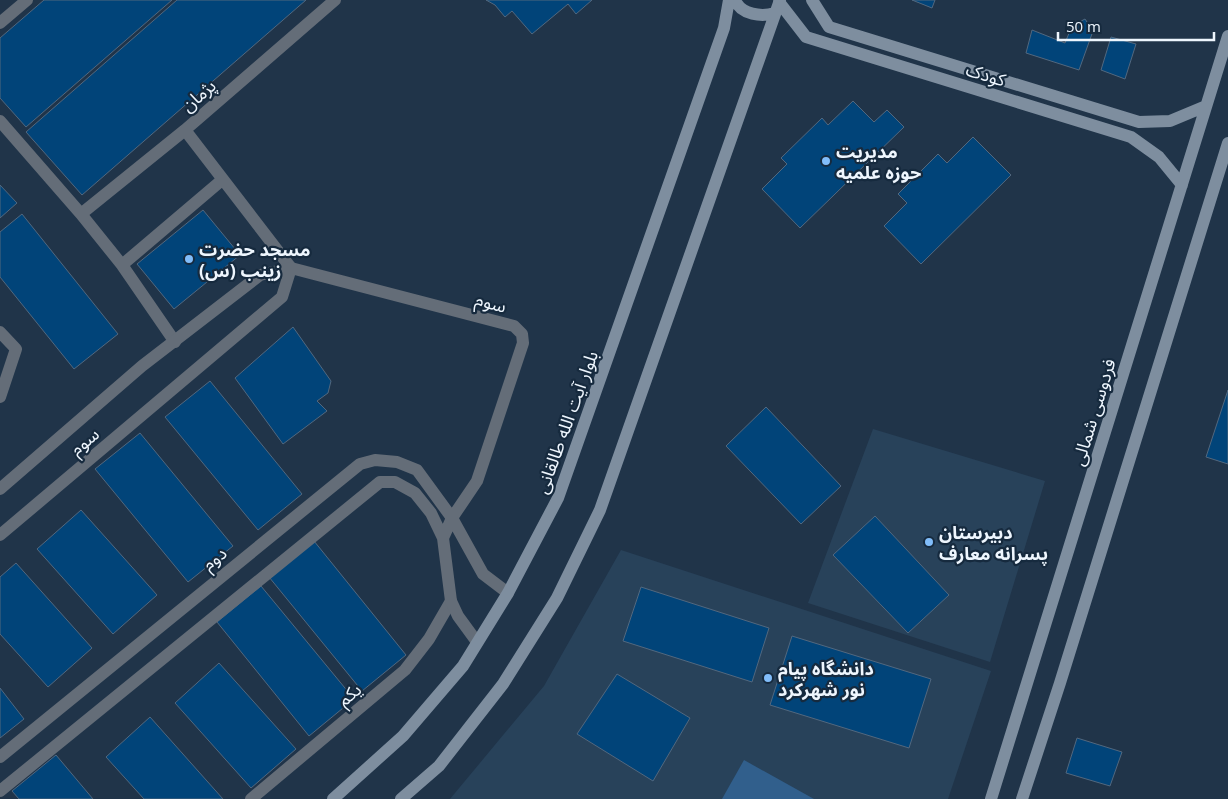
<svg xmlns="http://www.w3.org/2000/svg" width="1228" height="799" font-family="'Open Sans','Noto Sans Arabic',sans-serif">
  <rect width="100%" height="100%" fill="#203449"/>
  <!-- built -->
  <path fill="#28425a" d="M873,429L1045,481L990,662L808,603Z
    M621,550L991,671L948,799H450L544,686Z"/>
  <!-- green -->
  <path fill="#315f8c" d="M744,760L814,799H722Z"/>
  <!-- building -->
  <path fill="#014479" stroke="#52687f" d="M44,0H172L26,127L0,98V38Z
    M177,0H306L82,195L26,132Z
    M486,0H592L576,14L568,4L532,34L512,11L505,17L495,5Z
    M912,0H935L932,8Z
    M1085,19L1093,31L1079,70L1026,53L1032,30L1065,43L1072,26Z
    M1111,37L1136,44L1125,79L1101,70Z
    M853,101L874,122L887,110L904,127L800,228L762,189L787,164L781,158L822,118L828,125Z
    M973,137L1011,175L921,264L884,226L907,203L898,194L938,154L947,163Z
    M0,185L17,203L0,218Z
    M203,210L240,255L174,309L137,264Z
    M22,214L118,334L74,369L0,277V232Z
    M293,327L331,381L328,393L317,401L327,411L283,444L235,378Z
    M210,381L302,494L258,530L165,417Z
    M1228,390V464L1206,457Z
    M766,407L841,486L801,524L726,446Z
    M140,433L233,546L188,582L95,469Z
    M81,510L157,595L113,634L37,549Z
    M875,516L949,595L908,633L833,555Z
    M314,541L406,655L362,691L269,577Z
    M16,563L92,648L48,687L0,634V577Z
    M261,586L354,699L309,736L217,622Z
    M641,587L769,628L752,682L623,641Z
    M792,636L931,679L909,748L770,705Z
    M219,663L296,749L251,788L175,703Z
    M617,674L690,718L653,781L577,734Z
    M0,688L24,719L0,738Z
    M150,717L223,799H144L106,757Z
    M1077,738L1122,752L1110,786L1066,773Z
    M56,755L93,799H19L12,791Z"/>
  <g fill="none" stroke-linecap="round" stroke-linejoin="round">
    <!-- minor -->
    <path stroke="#646d78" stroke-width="12" d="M0,23L27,0
      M0,121L81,214L122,265L175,342
      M185,130L291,268
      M81,214L185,130L335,0
      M122,265L222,180
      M0,332L16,349L0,397
      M251,799L405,670L429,639L451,601"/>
    <!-- tertiary -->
    <path stroke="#646d78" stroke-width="12" d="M0,489L142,366L260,275L291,268L514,326L522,334L523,343L477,481L452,518L443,538
      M0,535L282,297L291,268
      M0,757L360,464L375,460L397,462L417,470L452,518L483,574L508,593
      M0,791L380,482H395L415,493L431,513L443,538L451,601L458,616L477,642"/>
    <!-- secondary -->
    <path stroke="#7e8e9f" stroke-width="12" d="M735,0C741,15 762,17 775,13
      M812,0L829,27L1139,122L1170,121L1206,106
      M779,2L806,37L1131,137L1159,157L1182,185
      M333,799L403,736L463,666L508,593L558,498L724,28L729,0
      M401,799L439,766L503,684L557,598L600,510L780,0
      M991,799L1228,36
      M1022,799L1060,683L1228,143"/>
  </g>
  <!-- markers -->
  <g fill="#81bdfa" stroke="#162a3e" stroke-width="2">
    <circle cx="826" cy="161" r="5"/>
    <circle cx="189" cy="259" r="5"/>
    <circle cx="929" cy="542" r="5"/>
    <circle cx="768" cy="678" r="5"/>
  </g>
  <g text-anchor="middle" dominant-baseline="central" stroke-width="4.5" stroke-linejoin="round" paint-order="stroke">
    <!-- street labels -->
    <g font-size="18" fill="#eef6fe" stroke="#162a3e">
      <text transform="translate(986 74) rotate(17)">کودک</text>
      <text transform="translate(198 95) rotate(-41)">پژمان</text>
      <text transform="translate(491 302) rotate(15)">سوم</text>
      <text transform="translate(1093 412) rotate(-73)">فردوسی شمالی</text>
      <text transform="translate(566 422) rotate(-70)">بلوار آیت الله طالقانی</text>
      <text transform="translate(84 441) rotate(-40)">سوم</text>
      <text transform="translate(214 558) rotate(-39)">دوم</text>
      <text transform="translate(349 694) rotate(-40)">یکم</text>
    </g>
    <!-- poi labels -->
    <g font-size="18" font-weight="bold" fill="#eef6fe" stroke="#162a3e" text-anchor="start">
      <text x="836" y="151">مدیریت<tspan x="836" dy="21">حوزه علمیه</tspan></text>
      <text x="199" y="249">مسجد حضرت<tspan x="199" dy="21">زینب (س)</tspan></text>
      <text x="939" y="532">دبیرستان<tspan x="939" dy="21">پسرانه معارف</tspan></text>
      <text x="778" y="668">دانشگاه پیام<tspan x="778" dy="21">نور شهرکرد</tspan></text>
    </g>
  </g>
  <!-- scale -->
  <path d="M1058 32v8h156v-8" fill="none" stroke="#eef6fe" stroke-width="2.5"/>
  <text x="1066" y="32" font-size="15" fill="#eef6fe" stroke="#162a3e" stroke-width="4" paint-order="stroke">50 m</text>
</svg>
